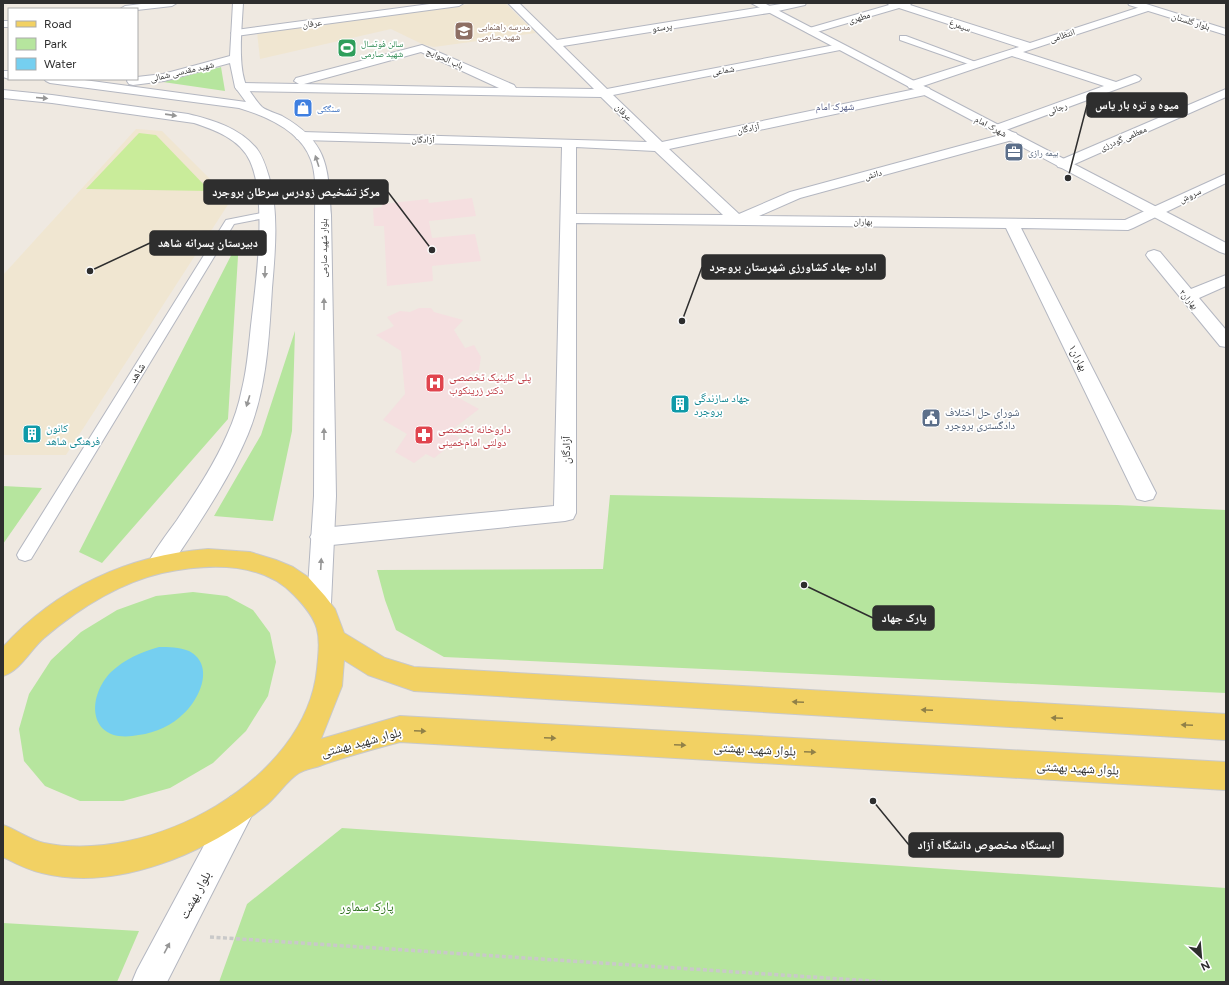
<svg xmlns="http://www.w3.org/2000/svg" width="1229" height="985" font-family="Figtree,'Noto Naskh Arabic',sans-serif">
  <rect width="100%" height="100%" fill="#efe9e1"/>
  <!-- education -->
  <path fill="#f0e6d1" d="M478,3H505L536,33L434,47L422,44L391,29L260,59L257,32Z
    M136,129L162,131L231,200L66,455H3V275Z"/>
  <!-- medical -->
  <path fill="#f5dfe0" d="M472,198L476,216L429,221L432,238L475,234L481,261L432,266L433,281L387,286L384,226H374L373,208L382,207V204L428,199L429,203Z
    M419,308H431L434,312L463,320L454,330L465,348L474,345L481,357L479,370L471,372L459,398L479,409L449,432L460,438L434,458L426,454L414,463L395,452L407,434L383,420L405,394L401,351L376,335L394,326L387,317L400,311L410,312Z"/>
  <!-- green -->
  <path fill="#b6e59e" d="M221,67L225,91L163,82Z
    M239,240L228,419L102,563L79,552Z
    M295,331L292,431L273,521L214,516L261,435Z
    M3,486L42,488L3,544Z
    M610,495L1117,505L1226,510V693L444,657L396,630L385,600L377,570L603,569Z
    M193,592L227,596L253,610L270,633L276,662L268,696L246,731L213,763L170,788L123,801H80L45,786L24,761L19,729L29,694L51,660L81,632L117,610L156,596Z
    M342,828L1226,888V982H219L247,904Z
    M3,923L139,931L117,982H3Z"/>
  <!-- pitch -->
  <path fill="#c9ec9a" d="M139,133L156,135L210,191L86,189Z"/>
  <!-- water -->
  <path fill="#75cff0" d="M159,647C169,647 179,647 189,651C217,666 198,703 180,717C166,729 150,734 132,736C89,741 86,698 111,672C125,659 141,652 159,647Z"/>
  <g fill="none" stroke-linecap="round" stroke-linejoin="round">
    <defs>
      <path id="lane" d="M900,36H906L981,64L980,66H974L900,40Z
        M266,212L270,213L271,215L270,217L234,224L31,559L25,561L19,559L17,555L19,551L226,220Z"/>
      <path id="street" d="M149,3H177L172,6L137,10V9H120L125,6Z
        M437,3H464L459,6L236,36L231,33L236,30Z
        M508,3H519L557,40L787,3H806L805,5L769,13L563,46L607,89L840,44L845,47L840,50L613,95L662,142L925,87L929,88L931,91L929,94L925,95L669,149L739,214L790,192L1011,132L1016,133L1018,136L1016,139L800,198L759,216L1125,220L1226,174V183L1133,228L1128,230L1021,228L1156,493L1153,499L1145,501L1137,499L1134,493L1006,228L576,223V513L573,519L565,521L322,546L314,543L310,537L314,531L322,528L554,506L562,147L302,140L297,139L295,136L297,133L302,132L647,142L601,97L241,91L237,90L235,87L237,84L241,83L299,84L294,81L296,78L422,45L514,85L516,88L594,89ZM421,52L499,88L301,84H304ZM576,147L655,151L723,215L576,214Z
        M887,3H912L910,5L1030,43L1143,6H1151L1152,8L1151,10L1023,52L1116,82L1135,75L1139,77L1141,79L1139,81L998,133L993,132L991,129L993,126L1104,86L1012,56L917,88H909L907,85L909,82L1019,47L899,8L810,34L805,31L806,29L889,5Z
        M3,21H9V27H3Z
        M1226,89V97L1068,167L1063,168L1058,167L1056,164L1058,161Z
        M1154,250L1160,252L1191,289L1226,275V286L1199,298L1226,330V347L1220,346L1148,258L1146,255L1148,252Z"/>
      <path id="secondary" d="M233,3H243C242,25 237,68 247,87C251,93 257,102 262,107C267,111 276,113 282,116C328,142 328,166 331,215L336,496L331,603L328,610L319,613L310,610L307,603L314,496L315,215C315,197 317,177 311,160C301,131 266,116 239,108L50,83L46,81L44,79H77L246,102L235,87L230,63L164,81L133,85L129,84L127,81L128,79H137V77L163,74L230,56Z
        M751,3H764L1226,243V254L1220,252Z
        M1128,3H1143L1226,29V35L1129,5Z
        M3,71H9V79L3,77Z
        M3,90L52,95L188,114C213,120 240,128 257,149C263,157 266,167 269,177C279,212 275,253 272,288C269,337 267,388 248,434C228,482 197,526 168,570L160,572L152,570L148,563C156,548 167,534 177,520C195,493 214,465 227,435C234,420 239,404 242,389C248,365 249,341 252,317C257,275 267,198 250,161C240,139 215,130 194,123L52,103L3,98Z
        M241,793L252,797L256,807L167,982H132L137,970L230,797Z"/>
      <path id="primary" d="M208,549L250,552L276,560L293,567L308,577L325,596L335,609L344,633L385,658L414,667L1226,714V740L414,691L368,675L344,660L342,686L321,739L400,716L1226,762V790L400,742C374,749 348,756 322,765C315,768 305,769 299,773C287,780 276,798 264,807C206,853 117,892 42,873C28,870 15,863 3,857V825C17,830 30,840 44,843C149,865 306,781 317,669C321,632 320,622 294,595C261,560 205,564 162,573C119,583 78,609 44,638C30,650 21,670 3,676V647C57,588 128,555 208,549Z"/>
    </defs>
    <!-- lane casing -->
    <use href="#lane" stroke="#b4b7c1" stroke-width="2"/>
    <!-- street casing -->
    <use href="#street" stroke="#b4b7c1" stroke-width="2"/>
    <!-- secondary casing -->
    <use href="#secondary" stroke="#b4b7c1" stroke-width="2"/>
    <!-- primary casing -->
    <use href="#primary" stroke="#c9c9c9" stroke-width="2"/>
    <!-- path -->
    <path stroke="#c9c9c9" stroke-width="3.5" stroke-dasharray="4 2.5" stroke-linecap="butt" d="M210,937L887,982"/>
    <!-- lane -->
    <use href="#lane" fill="#fff" fill-rule="evenodd"/>
    <!-- street -->
    <use href="#street" fill="#fff" fill-rule="evenodd"/>
    <!-- secondary -->
    <use href="#secondary" fill="#fff" fill-rule="evenodd"/>
    <!-- primary -->
    <use href="#primary" fill="#f2d163" fill-rule="evenodd"/>
  </g>
  <!-- one-way arrows -->
  <defs><path id="oneway-solid" d="M-6-.8H1V-3.2L6.5 0L1 3.2V.8H-6Z"/></defs>
  <g fill="#969696">
    <use href="#oneway-solid" transform="translate(42 98) rotate(5)"/>
    <use href="#oneway-solid" transform="translate(171 115) rotate(8)"/>
    <use href="#oneway-solid" transform="translate(317 161) rotate(-108)"/>
    <use href="#oneway-solid" transform="translate(265 272) rotate(92)"/>
    <use href="#oneway-solid" transform="translate(324 304) rotate(-90)"/>
    <use href="#oneway-solid" transform="translate(248 401) rotate(107)"/>
    <use href="#oneway-solid" transform="translate(324 434) rotate(-90)"/>
    <use href="#oneway-solid" transform="translate(321 564) rotate(-87)"/>
    <use href="#oneway-solid" transform="translate(167 948) rotate(-62)"/>
  </g>
  <g fill="#908048">
    <use href="#oneway-solid" transform="translate(798 702) rotate(-177)"/>
    <use href="#oneway-solid" transform="translate(927 710) rotate(-177)"/>
    <use href="#oneway-solid" transform="translate(1057 718) rotate(-177)"/>
    <use href="#oneway-solid" transform="translate(1187 725) rotate(-177)"/>
    <use href="#oneway-solid" transform="translate(420 731) rotate(3)"/>
    <use href="#oneway-solid" transform="translate(550 738) rotate(3)"/>
    <use href="#oneway-solid" transform="translate(680 745) rotate(3)"/>
    <use href="#oneway-solid" transform="translate(810 752) rotate(3)"/>
  </g>
  <!-- icons -->
  <defs>
    <symbol id="school-square" viewBox="-11 -11 22 22"><rect x="-9" y="-9" width="18" height="18" rx="4" fill="#8d6e63" stroke="#fff"/><path d="M0-5L7-2L0 1L-7-2ZM-4 1L0 2.5L4 1V4Q0 6-4 4Z" fill="#fff"/></symbol>
    <symbol id="stadium-square" viewBox="-11 -11 22 22"><rect x="-9" y="-9" width="18" height="18" rx="4" fill="#2e9e5b" stroke="#fff"/><path d="M0-5a6.5 5 0 1 0 0 10a6.5 5 0 1 0 0-10ZM-3.5-1.8h7v3.6h-7Z" fill="#fff"/></symbol>
    <symbol id="shop-square" viewBox="-11 -11 22 22"><rect x="-9" y="-9" width="18" height="18" rx="4" fill="#3f7fe0" stroke="#fff"/><path d="M-5-2.5h2.3a2.7 3.5 0 0 1 5.4 0H5L5.5 6h-11ZM-1.5-2.5h3a1.5 2.3 0 0 0-3 0Z" fill="#fff"/></symbol>
    <symbol id="office-square" viewBox="-11 -11 22 22"><rect x="-9" y="-9" width="18" height="18" rx="4" fill="#5c6f8a" stroke="#fff"/><path d="M-6-3h4V-5.5h4V-3h4V5H-6ZM-1-4.5V-3h2v-1.5ZM-6 0V1H6V0Z" fill="#fff"/></symbol>
    <symbol id="hospital-square" viewBox="-11 -11 22 22"><rect x="-9" y="-9" width="18" height="18" rx="4" fill="#e0444e" stroke="#fff"/><path d="M-5-5h3v3.5h4V-5h3V5h-3V1.5h-4V5h-3Z" fill="#fff"/></symbol>
    <symbol id="building-square" viewBox="-11 -11 22 22"><rect x="-9" y="-9" width="18" height="18" rx="4" fill="#0f9aa8" stroke="#fff"/><path d="M-4-6H4V6H1V3H-1V6H-4ZM-2.5-4.3h1.7v1.8h-1.7ZM.8-4.3h1.7v1.8H.8ZM-2.5-1h1.7V.8h-1.7ZM.8-1h1.7V.8H.8Z" fill="#fff"/></symbol>
    <symbol id="civic-square" viewBox="-11 -11 22 22"><rect x="-9" y="-9" width="18" height="18" rx="4" fill="#5c6f8a" stroke="#fff"/><path d="M-.6-6.5H3V-4.5H.6V-3L4-1V1h2V6H-6V1h2V-1L-.6-3ZM-1.2 2.5V6h2.4V2.5Z" fill="#fff"/></symbol>
    <symbol id="pharmacy-square" viewBox="-11 -11 22 22"><rect x="-9" y="-9" width="18" height="18" rx="4" fill="#e0444e" stroke="#fff"/><path d="M-2-6h4v4h4v4h-4v4h-4v-4h-4v-4h4Z" fill="#fff"/></symbol>
  </defs>
  <g fill-rule="evenodd">
    <use href="#school-square" x="453" y="20" width="22" height="22"/>
    <use href="#stadium-square" x="336" y="37" width="22" height="22"/>
    <use href="#shop-square" x="292" y="97" width="22" height="22"/>
    <use href="#office-square" x="1003" y="141" width="22" height="22"/>
    <use href="#hospital-square" x="424" y="372" width="22" height="22"/>
    <use href="#building-square" x="669" y="393" width="22" height="22"/>
    <use href="#civic-square" x="920" y="407" width="22" height="22"/>
    <use href="#building-square" x="21" y="423" width="22" height="22"/>
    <use href="#pharmacy-square" x="413" y="424" width="22" height="22"/>
  </g>
  <g text-anchor="middle" dominant-baseline="central" stroke-width="3.5" stroke-linejoin="round" paint-order="stroke">
    <!-- far-street labels -->
    <g font-size="9" fill="#2e2e2e" stroke="#fff">
      <text transform="translate(859 17) rotate(-16)">مطهری</text>
      <text transform="translate(1191 21) rotate(17)">بلوار گلستان</text>
      <text transform="translate(312 23) rotate(-8)">عرفان</text>
      <text transform="translate(960 25) rotate(18)">سیمرغ</text>
      <text transform="translate(662 27) rotate(-9)">پرستو</text>
      <text transform="translate(1062 35) rotate(-18)">انتظامی</text>
      <text transform="translate(445 58) rotate(24)">باب الحوایج</text>
      <text transform="translate(723 70) rotate(-11)">شماعی</text>
      <text transform="translate(182 71) rotate(-13)">شهید مقدسی شمالی</text>
      <text transform="translate(1057 108) rotate(-20)">رجائی</text>
      <text transform="translate(624 112) rotate(45)">عرفان</text>
      <text transform="translate(991 126) rotate(28)">شهرک امام</text>
      <text transform="translate(748 128) rotate(-12)">آزادگان</text>
      <text transform="translate(1123 138) rotate(-23)">معظمی گودرزی</text>
      <text transform="translate(423 139) rotate(1)">آزادگان</text>
      <text transform="translate(873 174) rotate(-15)">دانش</text>
      <text transform="translate(1190 195) rotate(-25)">سروش</text>
      <text transform="translate(863 221) rotate(1)">بهاران</text>
      <text transform="translate(323 248) rotate(-90)">بلوار شهید صارمی</text>
      <text transform="translate(1189 299) rotate(50)">بهاران۲</text>
    </g>
    <!-- far-education labels -->
    <g font-size="9" fill="#785e54" stroke="#fff" text-anchor="start">
      <text x="478" y="26">مدرسه راهنمایی<tspan x="478" dy="10">شهید صارمی</tspan></text>
    </g>
    <!-- far-leisure labels -->
    <g font-size="9" fill="#27864d" stroke="#fff" text-anchor="start">
      <text x="361" y="43">سالن فوتسال<tspan x="361" dy="10">شهید صارمی</tspan></text>
    </g>
    <!-- far-shop labels -->
    <g font-size="9" fill="#366cbe" stroke="#fff" text-anchor="start">
      <text x="317" y="108">سنگکی</text>
    </g>
    <!-- far-service labels -->
    <g font-size="9" fill="#4e5e75" stroke="#fff" text-anchor="start">
      <text x="1028" y="152">بیمه رازی</text>
    </g>
    <!-- far-neighbourhood labels -->
    <g font-size="10" fill="#4d5680" stroke="#fff">
      <text x="835" y="106">شهرک امام</text>
    </g>
    <!-- street labels -->
    <g font-size="11" fill="#2e2e2e" stroke="#fff">
      <text transform="translate(1078 358) rotate(64)">بهاران۱</text>
      <text transform="translate(137 373) rotate(-58)">شاهد</text>
      <text transform="translate(566 450) rotate(-90)">آزادگان</text>
    </g>
    <!-- health labels -->
    <g font-size="11" fill="#be3a42" stroke="#fff" text-anchor="start">
      <text x="449" y="377">پلی کلینیک تخصصی<tspan x="449" dy="13">دکتر زرینکوب</tspan></text>
      <text x="438" y="429">داروخانه تخصصی<tspan x="438" dy="13">دولتی امام‌خمینی</tspan></text>
    </g>
    <!-- culture labels -->
    <g font-size="11" fill="#0d838f" stroke="#fff" text-anchor="start">
      <text x="694" y="398">جهاد سازندگی<tspan x="694" dy="13">بروجرد</tspan></text>
      <text x="46" y="428">کانون<tspan x="46" dy="13">فرهنگی شاهد</tspan></text>
    </g>
    <!-- service labels -->
    <g font-size="11" fill="#4e5e75" stroke="#fff" text-anchor="start">
      <text x="945" y="412">شورای حل اختلاف<tspan x="945" dy="13">دادگستری بروجرد</tspan></text>
    </g>
    <!-- near-street labels -->
    <g font-size="13" fill="#2e2e2e" stroke="#fff">
      <text transform="translate(361 742) rotate(-15)">بلوار شهید بهشتی</text>
      <text transform="translate(755 749) rotate(3)">بلوار شهید بهشتی</text>
      <text transform="translate(1078 768) rotate(3)">بلوار شهید بهشتی</text>
      <text transform="translate(195 895) rotate(-62)">بلوار بهشت</text>
    </g>
    <!-- near-park labels -->
    <g font-size="13" fill="#2c6e1b" stroke="#fff">
      <text x="367" y="906">پارک سماور</text>
    </g>
  </g>
  <!-- callouts -->
  <path fill="none" stroke="#2e2e2e" stroke-width="1.5" d="M1068 178L1087 105M432 250L388 192M90 271L150 243M682 321L702 267M804 585L873 618M873 801L909 845"/>
  <g fill="#2e2e2e" stroke="#fff" stroke-width="1.5">
    <circle cx="1068" cy="178" r="4"/>
    <circle cx="432" cy="250" r="4"/>
    <circle cx="90" cy="271" r="4"/>
    <circle cx="682" cy="321" r="4"/>
    <circle cx="804" cy="585" r="4"/>
    <circle cx="873" cy="801" r="4"/>
  </g>
  <g fill="#2e2e2e" stroke="#2e2e2e" stroke-width="1.5">
    <rect x="1087" y="93" width="100" height="24" rx="4"/>
    <rect x="204" y="180" width="184" height="24" rx="4"/>
    <rect x="150" y="231" width="116" height="24" rx="4"/>
    <rect x="702" y="255" width="183" height="24" rx="4"/>
    <rect x="873" y="606" width="61" height="24" rx="4"/>
    <rect x="909" y="833" width="154" height="24" rx="4"/>
  </g>
  <g font-size="12" text-anchor="middle" font-weight="bold" fill="#fff">
    <text x="1137" y="109">میوه و تره بار یاس</text>
    <text x="296" y="196">مرکز تشخیص زودرس سرطان بروجرد</text>
    <text x="208" y="247">دبیرستان پسرانه شاهد</text>
    <text x="793" y="271">اداره جهاد کشاورزی شهرستان بروجرد</text>
    <text x="904" y="622">پارک جهاد</text>
    <text x="986" y="849">ایستگاه مخصوص دانشگاه آزاد</text>
  </g>
  <!-- border -->
  <rect width="1229" height="985" fill="none" stroke="#2e2e2e" stroke-width="8"/>
  <!-- legend -->
  <rect x="8" y="8" width="130" height="72" fill="#ffffff" stroke="#ababab"/>
  <rect x="16" y="21" width="20" height="6" fill="#f2d163" stroke="#ababab"/>
  <text x="44" y="28" font-size="12" fill="#2e2e2e">Road</text>
  <rect x="16" y="38" width="20" height="12" fill="#b6e59e" stroke="#ababab"/>
  <text x="44" y="48" font-size="12" fill="#2e2e2e">Park</text>
  <rect x="16" y="58" width="20" height="12" fill="#75cff0" stroke="#ababab"/>
  <text x="44" y="68" font-size="12" fill="#2e2e2e">Water</text>
  <!-- north arrow -->
  <g transform="translate(1201 957) rotate(154)" stroke="#ffffff" stroke-width="3" paint-order="stroke">
  <path d="M0-3L7 15L0 10L-7 15Z" fill="#2e2e2e"/>
  <text y="-6" font-size="11" font-weight="bold" text-anchor="middle" fill="#2e2e2e">N</text>
  </g>
</svg>
